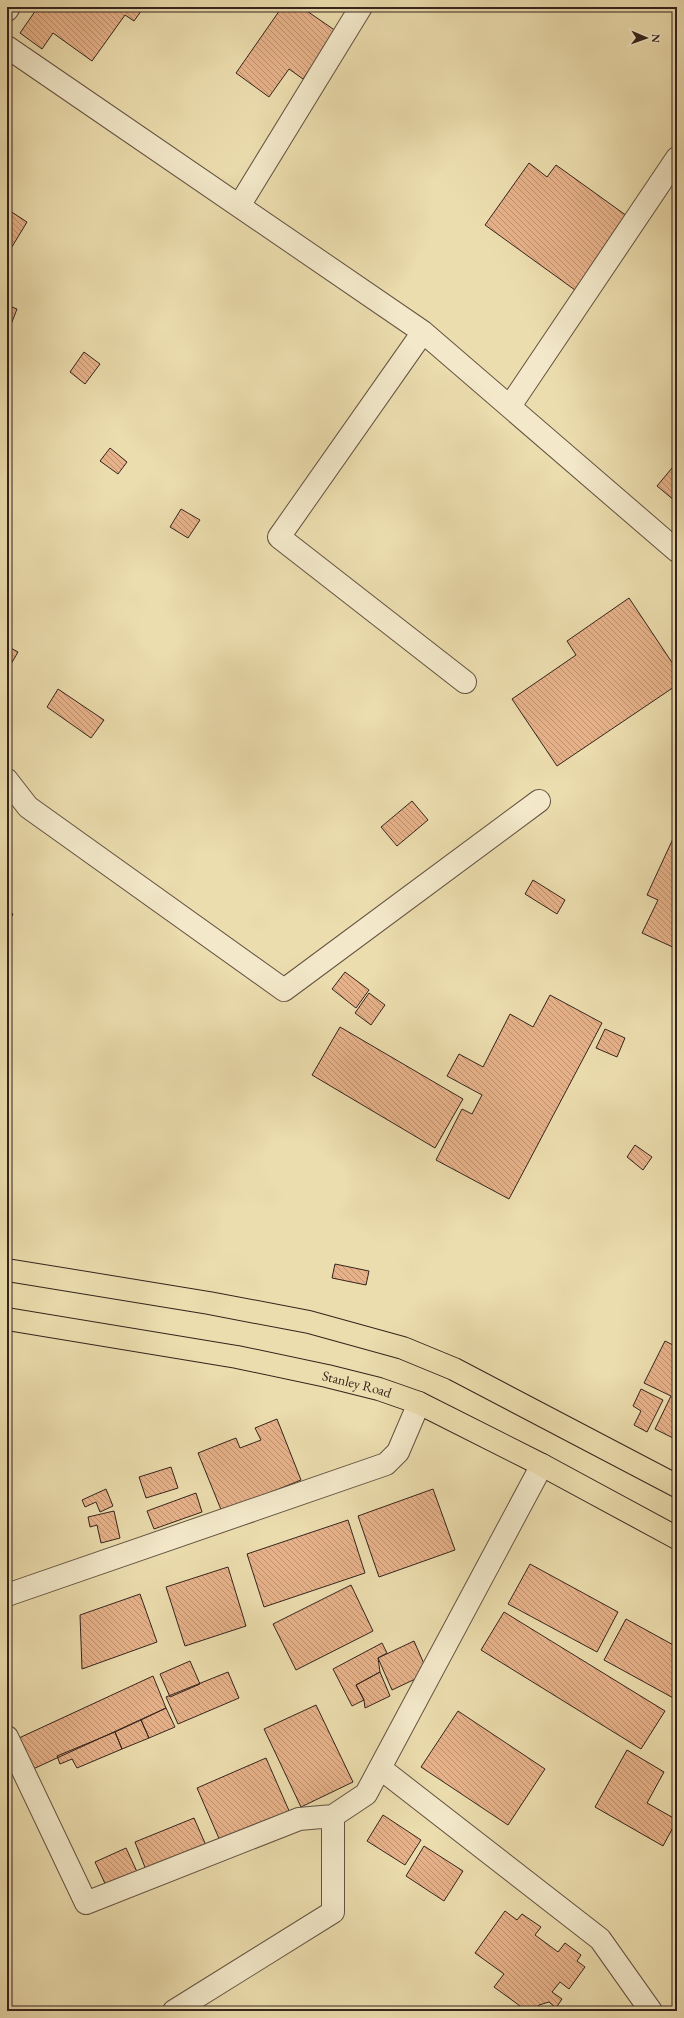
<svg xmlns="http://www.w3.org/2000/svg" width="684" height="2018" font-family="'EB Garamond',serif">
  <defs>
    <pattern id="building-back-hatch" width="6" height="6" patternUnits="userSpaceOnUse"><rect width="6" height="6" fill="#e7b28a"/><path d="M-1 5l2 2M0 0l6 6M5-1l2 2" fill="none" stroke="#bc9170"/></pattern>
  </defs>
  <rect width="100%" height="100%" fill="#ecddae"/>
  <filter id="stains"><feTurbulence type="fractalNoise" baseFrequency=".005" numOctaves="4"/><feColorMatrix values="0 0 0 0 .2 0 0 0 0 .09 0 0 0 0 .02 0 0 0 .5 -.17"/></filter>
  <radialGradient id="worn" r=".72"><stop offset=".6" stop-color="#630" stop-opacity="0"/><stop offset="1" stop-color="#630" stop-opacity=".3"/></radialGradient>
  <!-- building -->
  <path fill="url(#building-back-hatch)" stroke="#35241d" d="M38,7H144L134,21L125,15L92,61L53,33L42,49L20,33Z
    M282,7H301L336,31L303,79L289,69L269,97L236,73Z
    M529,163L547,177L556,165L627,216L575,290L485,225Z
    M7,209L27,222L7,255Z
    M7,305L17,309L10,327L7,326Z
    M84,352L100,364L85,384L70,372Z
    M110,448L127,462L118,474L100,461Z
    M677,462V499L675,501L657,486Z
    M181,509L200,520L188,538L170,527Z
    M629,598L677,670V685L557,766L512,699L576,655L567,641Z
    M7,646L18,652L7,671Z
    M58,689L104,720L91,738L47,707Z
    M412,801L428,820L397,846L381,827Z
    M677,830V949L642,933L658,900L647,895Z
    M533,880L565,900L557,914L525,894Z
    M7,911L13,914L9,922L7,921Z
    M345,972L369,990L356,1008L332,989Z
    M369,993L385,1005L371,1025L355,1013Z
    M550,995L602,1023L509,1199L436,1160L462,1109L472,1114L482,1095L447,1076L459,1054L483,1067L510,1014L533,1027Z
    M340,1027L463,1099L435,1148L312,1075Z
    M605,1029L625,1038L617,1057L596,1048Z
    M635,1145L652,1157L643,1170L627,1157Z
    M335,1264L369,1271L366,1285L332,1278Z
    M665,1341L677,1347V1440L655,1429L671,1396L644,1383Z
    M641,1389L663,1400L647,1432L634,1425L641,1411L633,1406Z
    M277,1419L301,1480L222,1512L198,1453L236,1438L240,1448L261,1440L255,1428Z
    M171,1467L178,1488L146,1498L139,1477Z
    M106,1489L113,1506L100,1512L96,1502L85,1507L82,1500Z
    M433,1489L455,1550L379,1577L358,1516Z
    M196,1493L202,1512L154,1529L147,1511Z
    M114,1511L120,1538L101,1543L97,1525L90,1527L88,1517Z
    M348,1520L365,1573L264,1607L247,1554Z
    M530,1564L618,1612L597,1652L508,1604Z
    M228,1567L246,1626L185,1646L166,1587Z
    M351,1585L373,1631L296,1670L273,1624Z
    M140,1594L157,1642L82,1669L80,1615Z
    M504,1612L665,1711L641,1749L481,1650Z
    M626,1619L677,1647V1700L604,1660Z
    M414,1641L428,1673L392,1690L378,1658Z
    M382,1643L387,1653L378,1658L380,1672L356,1685L364,1700L352,1706L333,1669Z
    M190,1661L200,1684L170,1697L160,1674Z
    M228,1672L239,1698L178,1724L166,1697Z
    M380,1672L390,1696L365,1708L364,1700L356,1685Z
    M153,1676L166,1708L33,1769L19,1738Z
    M316,1705L353,1782L301,1807L264,1729Z
    M166,1708L175,1727L149,1738L141,1720Z
    M458,1711L545,1769L508,1825L421,1767Z
    M141,1720L149,1738L122,1749L115,1732Z
    M115,1732L122,1749L77,1768L72,1759L60,1764L57,1756Z
    M627,1750L664,1772L647,1803L677,1820L663,1846L595,1807Z
    M266,1758L290,1813L221,1843L197,1788Z
    M383,1815L421,1840L405,1865L367,1841Z
    M194,1818L208,1850L148,1875L135,1842Z
    M424,1846L463,1871L444,1901L406,1876Z
    M126,1848L139,1876L108,1890L95,1862Z
    M505,1911L517,1920L522,1914L541,1927L535,1935L558,1952L565,1943L581,1955L577,1961L585,1967L569,1989L560,1982L552,1992L562,1999L556,2008L549,2002L539,2005L534,2011H527L494,1987L504,1974L475,1953Z"/>
  <g fill="none" stroke-linecap="round" stroke-linejoin="round">
    <defs>
      <path id="minor" d="M7,10L9,7
        M7,47L423,332L677,551
        M239,206L361,7
        M423,332L279,537L465,682
        M510,406L677,158
        M7,780L28,807L284,990L539,801
        M7,1595L386,1464L398,1452L419,1403
        M7,1737L86,1903L299,1819L333,1816L366,1794L542,1465
        M380,1768L600,1939L651,2011
        M174,2011L333,1912V1816"/>
      <g id="major">
        <path d="M7,1270L209,1303L309,1322L403,1348L454,1369L677,1486"/>
        <path id="s1" d="M7,1319L237,1357L327,1376L379,1389L419,1403L542,1465L677,1538"/>
      </g>
    </defs>
    <!-- minor casing -->
    <use href="#minor" stroke="#635241" stroke-width="24"/>
    <!-- major casing -->
    <use href="#major" stroke="#35241d" stroke-width="24"/>
    <!-- minor -->
    <use href="#minor" stroke="#f3e9ca" stroke-width="22"/>
    <!-- major -->
    <use href="#major" stroke="#ecddae" stroke-width="22"/>
  </g>
  <g text-anchor="middle" dominant-baseline="central" stroke-width="4" stroke-linejoin="round" paint-order="stroke">
    <!-- street labels -->
    <g font-size="14" fill="#35241d" stroke="#f3e9ca">
      <text stroke="none"><textPath href="#s1" startOffset="356">Stanley Road</textPath></text>
    </g>
  </g>
  <!-- margin -->
  <rect width="684" height="2018" fill="none" stroke="#ecddae" stroke-width="24"/>
  <rect x="8" y="8" width="668" height="2002" fill="none" stroke="#35241d" stroke-width="2"/>
  <rect x="12" y="12" width="660" height="1994" fill="none" stroke="#35241d"/>
  <!-- north arrow -->
  <g transform="translate(646 38) rotate(92)" stroke="#f3e9ca" stroke-width="3" paint-order="stroke">
  <path d="M0-3L7 15L0 10L-7 15Z" fill="#35241d"/>
  <text y="-6" font-size="11" font-weight="bold" text-anchor="middle" fill="#35241d">N</text>
  </g>
  <rect width="100%" height="100%" filter="url(#stains)"/>
  <rect width="100%" height="100%" fill="url(#worn)"/>
</svg>
